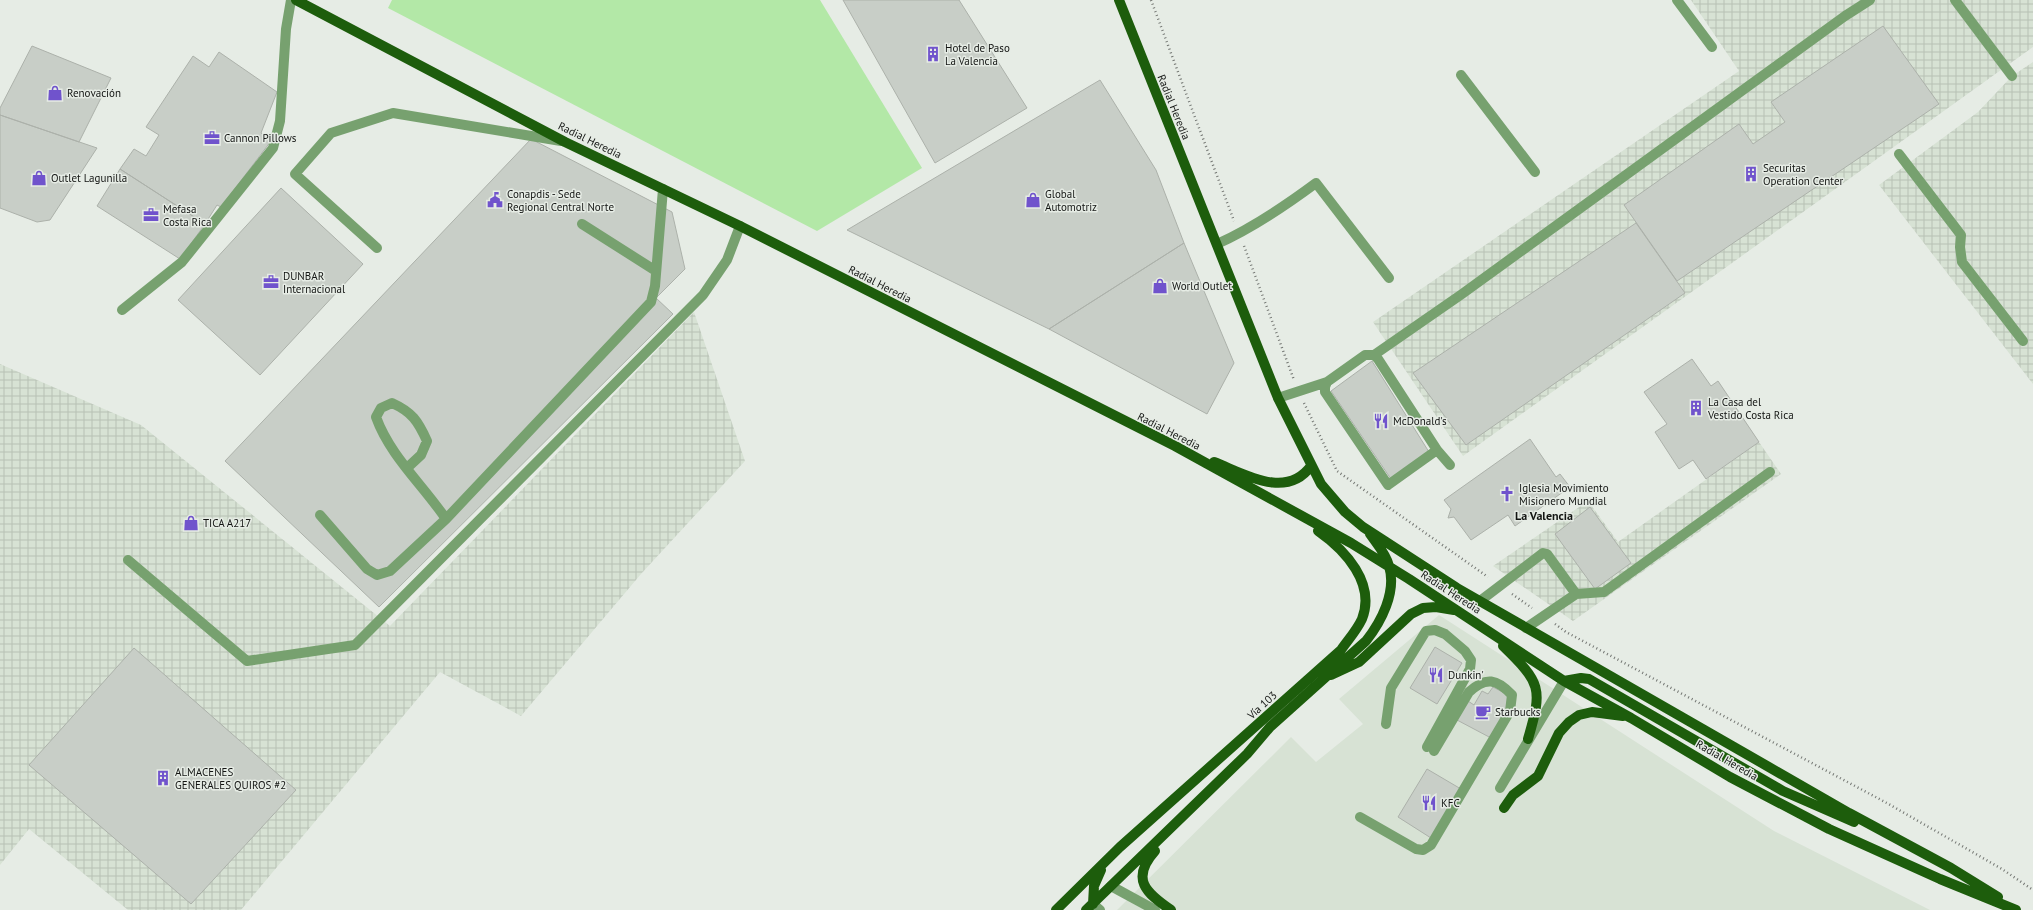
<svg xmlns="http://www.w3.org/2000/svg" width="2033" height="910" font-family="'PT Sans',sans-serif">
  <defs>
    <pattern id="industrial-grid" width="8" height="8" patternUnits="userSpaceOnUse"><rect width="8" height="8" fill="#d7e2d4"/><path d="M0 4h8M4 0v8" fill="none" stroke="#b8c1b5"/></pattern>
  </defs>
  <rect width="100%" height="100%" fill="#e6ece5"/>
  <!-- built -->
  <path fill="#d7e2d4" d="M1439,615L1774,831L1930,910H1117L1291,737L1316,762L1363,724L1339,699Z"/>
  <!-- industrial -->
  <path fill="url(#industrial-grid)" d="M1691,0H2033V47L1463,456L1373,322L1739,71Z
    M2033,62V384L1879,185L1978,112L2012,76Z
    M694,312L745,461L641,574L521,716L440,672L241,910H128L29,829L0,865V364L141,425L390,626Z
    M1759,442L1781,474L1573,621L1493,566L1588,501L1618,542Z"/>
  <!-- grass -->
  <path fill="#b3e8a7" d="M392,0H820L922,168L817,231L388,8Z"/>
  <!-- building -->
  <path fill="#c8cec7" stroke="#acb1aa" d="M843,0H959L1027,108L935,163Z
    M1883,26L1939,104L1677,281L1624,205L1739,124L1753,144L1785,122L1771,102Z
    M32,46L111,78L79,142L0,115V108Z
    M219,52L277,92L261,133L271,141L221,207L217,205L205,224L120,169L134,149L146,156L159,135L146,127L193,56L209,67Z
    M1100,80L1156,170L1184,243L1049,329L847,230Z
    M0,115L97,148L50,220L37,222L0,208Z
    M531,139L672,212L685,269L656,298L673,314L379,607L225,461Z
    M120,169L205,224L180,259L97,206Z
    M281,188L363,264L260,375L178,300Z
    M1636,223L1685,293L1466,445L1413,373Z
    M1184,243L1234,363L1207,414L1049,329Z
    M1692,359L1711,386L1718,381L1759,442L1706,479L1693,460L1679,469L1655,432L1667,424L1644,392Z
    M1372,361L1429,452L1391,479L1331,391Z
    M1530,439L1556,477L1560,474L1570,487L1515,526L1508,515L1471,540L1454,517L1448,518L1451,509L1444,500Z
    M1590,507L1631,563L1595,589L1555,534Z
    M1435,647L1462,663L1437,704L1410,688Z
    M134,648L296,790L191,904L29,765Z
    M1493,687L1510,696V702L1491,738L1457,720L1468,701L1474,705L1482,691L1488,694Z
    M1427,769L1461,789L1431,838L1398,817Z"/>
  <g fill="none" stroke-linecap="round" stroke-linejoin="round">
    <!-- path -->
    <path stroke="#747773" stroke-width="2.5" stroke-dasharray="1 3" stroke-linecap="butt" d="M1151,0L1234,221
      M1244,246L1294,380
      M1304,403L1337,471L1488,577
      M1512,594L1532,608
      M1555,624L1566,632L1885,802L2002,869L2033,890"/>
    <!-- minor -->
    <path stroke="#77a16f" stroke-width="10" d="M1677,0L1712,47
      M1955,0L2012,76
      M1461,75L1535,172
      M1899,154L1961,235L1960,247L1962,262L2023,341
      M582,224L656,271
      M1217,244C1253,228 1285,206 1316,183L1389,278
      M377,248L295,174L331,133L393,113L561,141
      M122,310L182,262L273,148L280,121L286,29L291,0
      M1327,382L1325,387V392L1388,485L1437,450L1378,359L1374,355
      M1278,398L1327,382L1365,355H1374L1462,294L1845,16L1870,0
      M1437,450L1450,465
      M407,468L421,455L427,441C418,421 412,412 392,403L381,408L376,417C390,456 423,485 446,519
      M320,515L367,569L377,575L390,571L446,519L651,302L655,286L663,189
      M128,560L247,661L355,645L703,295L727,260L740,226
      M1480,601L1543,553L1547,554L1576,594
      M1526,628L1576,594L1604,592L1770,472
      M1386,724L1391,688L1426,631L1435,630L1445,634L1465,651L1471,660L1470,669L1427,747
      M1500,788L1564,681
      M1360,817L1416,849L1423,850L1431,845L1510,711L1512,695C1497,679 1486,676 1469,692L1434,751
      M1111,886L1155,910
      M1093,904L1100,910"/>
    <!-- major -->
    <path stroke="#1d5d0c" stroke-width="10" d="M296,0L565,142L740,226L1175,446L1351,543L1409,579L1564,681L1631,718L1730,777L1829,829L1940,879L2016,910
      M1119,0L1278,398L1321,484L1345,512L1363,527L1457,588L1849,813L1951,868L1998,897
      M1214,462C1245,474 1286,500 1311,466
      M1503,646C1541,683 1543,688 1528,739
      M1331,675L1359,662L1411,614L1423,608L1436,607L1454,610
      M1564,681L1581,678L1589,679L1783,791L1854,822
      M1504,808L1513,795L1538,776L1559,733L1569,722L1579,715L1592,712L1623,716
      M1155,851C1130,879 1146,893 1171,910
      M1093,904L1094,886L1101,870
      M1056,910L1120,847L1341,650C1348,640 1357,630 1362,619C1376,583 1345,550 1318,531
      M1086,910L1247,754L1270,727L1366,641C1381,622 1397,592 1389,566C1386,554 1377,544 1370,534"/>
  </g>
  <!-- icons -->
  <defs>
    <symbol id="building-bare" viewBox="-9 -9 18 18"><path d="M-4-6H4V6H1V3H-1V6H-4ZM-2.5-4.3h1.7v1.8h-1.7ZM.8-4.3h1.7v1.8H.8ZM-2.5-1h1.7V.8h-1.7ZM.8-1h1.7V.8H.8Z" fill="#7053cc" stroke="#e6ece5" stroke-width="2.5" paint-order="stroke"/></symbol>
    <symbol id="shop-bare" viewBox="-9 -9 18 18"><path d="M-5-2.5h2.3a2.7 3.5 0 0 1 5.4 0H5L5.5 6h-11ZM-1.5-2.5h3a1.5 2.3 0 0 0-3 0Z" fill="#7053cc" stroke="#e6ece5" stroke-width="2.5" paint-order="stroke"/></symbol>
    <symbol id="office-bare" viewBox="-9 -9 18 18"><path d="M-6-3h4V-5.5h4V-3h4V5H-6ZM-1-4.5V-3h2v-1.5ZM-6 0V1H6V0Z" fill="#7053cc" stroke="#e6ece5" stroke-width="2.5" paint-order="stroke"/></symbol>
    <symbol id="civic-bare" viewBox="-9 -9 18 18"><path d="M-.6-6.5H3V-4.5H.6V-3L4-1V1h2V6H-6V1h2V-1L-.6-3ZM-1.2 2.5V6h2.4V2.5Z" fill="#7053cc" stroke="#e6ece5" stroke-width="2.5" paint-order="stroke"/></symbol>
    <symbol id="restaurant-bare" viewBox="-9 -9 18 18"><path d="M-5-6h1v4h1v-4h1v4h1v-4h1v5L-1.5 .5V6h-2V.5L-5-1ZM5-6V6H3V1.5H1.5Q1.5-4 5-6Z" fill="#7053cc" stroke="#e6ece5" stroke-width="2.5" paint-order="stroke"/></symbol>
    <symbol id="church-bare" viewBox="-9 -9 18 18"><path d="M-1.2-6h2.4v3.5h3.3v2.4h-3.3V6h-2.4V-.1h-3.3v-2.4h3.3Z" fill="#7053cc" stroke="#e6ece5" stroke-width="2.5" paint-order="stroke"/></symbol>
    <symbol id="cafe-bare" viewBox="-9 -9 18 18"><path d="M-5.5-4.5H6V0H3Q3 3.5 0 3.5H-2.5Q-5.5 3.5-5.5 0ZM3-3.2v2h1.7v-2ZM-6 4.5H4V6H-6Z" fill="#7053cc" stroke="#e6ece5" stroke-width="2.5" paint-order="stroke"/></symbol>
  </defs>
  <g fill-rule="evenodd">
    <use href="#building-bare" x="922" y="43" width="22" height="22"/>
    <use href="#shop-bare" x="44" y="82" width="22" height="22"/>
    <use href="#office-bare" x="201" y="127" width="22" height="22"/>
    <use href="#building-bare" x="1740" y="163" width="22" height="22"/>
    <use href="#shop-bare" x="28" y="167" width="22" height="22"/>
    <use href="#civic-bare" x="484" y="189" width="22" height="22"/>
    <use href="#shop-bare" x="1022" y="189" width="22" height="22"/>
    <use href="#office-bare" x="140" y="204" width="22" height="22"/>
    <use href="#office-bare" x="260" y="271" width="22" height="22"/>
    <use href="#shop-bare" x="1149" y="275" width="22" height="22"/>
    <use href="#building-bare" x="1685" y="397" width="22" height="22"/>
    <use href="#restaurant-bare" x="1370" y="410" width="22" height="22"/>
    <use href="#church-bare" x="1496" y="483" width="22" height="22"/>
    <use href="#shop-bare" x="180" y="512" width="22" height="22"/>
    <use href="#restaurant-bare" x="1425" y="664" width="22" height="22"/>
    <use href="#cafe-bare" x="1472" y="701" width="22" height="22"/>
    <use href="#building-bare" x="152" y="767" width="22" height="22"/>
    <use href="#restaurant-bare" x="1418" y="792" width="22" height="22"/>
  </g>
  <g text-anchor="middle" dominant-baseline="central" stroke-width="3" stroke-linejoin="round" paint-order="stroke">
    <!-- poi labels -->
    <g font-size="11" fill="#131513" stroke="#e6ece5" text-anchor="start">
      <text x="945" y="48">Hotel de Paso<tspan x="945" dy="13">La Valencia</tspan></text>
      <text x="67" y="93">Renovación</text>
      <text x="224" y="138">Cannon Pillows</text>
      <text x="1763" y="168">Securitas<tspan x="1763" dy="13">Operation Center</tspan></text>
      <text x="51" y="178">Outlet Lagunilla</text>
      <text x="507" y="194">Conapdis - Sede<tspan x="507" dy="13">Regional Central Norte</tspan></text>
      <text x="1045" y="194">Global<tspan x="1045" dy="13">Automotriz</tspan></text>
      <text x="163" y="209">Mefasa<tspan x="163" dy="13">Costa Rica</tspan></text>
      <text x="283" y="276">DUNBAR<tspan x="283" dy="13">Internacional</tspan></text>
      <text x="1172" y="286">World Outlet</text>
      <text x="1708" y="402">La Casa del<tspan x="1708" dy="13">Vestido Costa Rica</tspan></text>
      <text x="1393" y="421">McDonald's</text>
      <text x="1519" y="488">Iglesia Movimiento<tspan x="1519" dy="13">Misionero Mundial</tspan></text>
      <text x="203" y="523">TICA A217</text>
      <text x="1448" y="675">Dunkin'</text>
      <text x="1495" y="712">Starbucks</text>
      <text x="175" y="772">ALMACENES<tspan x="175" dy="13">GENERALES QUIROS #2</tspan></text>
      <text x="1441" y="803">KFC</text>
    </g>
    <!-- street labels -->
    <g font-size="11" fill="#131513" stroke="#e6ece5">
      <text transform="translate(1174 107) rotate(68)">Radial Heredia</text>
      <text transform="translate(590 140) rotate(26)">Radial Heredia</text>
      <text transform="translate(880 284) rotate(27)">Radial Heredia</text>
      <text transform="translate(1169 431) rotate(27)">Radial Heredia</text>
      <text transform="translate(1451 592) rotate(33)">Radial Heredia</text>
      <text transform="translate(1262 705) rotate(-42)">Vía 103</text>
      <text transform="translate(1727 760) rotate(30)">Radial Heredia</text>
    </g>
    <!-- neighbourhood labels -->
    <g font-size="12" font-weight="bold" fill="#131513" stroke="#e6ece5">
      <text x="1544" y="515">La Valencia</text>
    </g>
  </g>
</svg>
